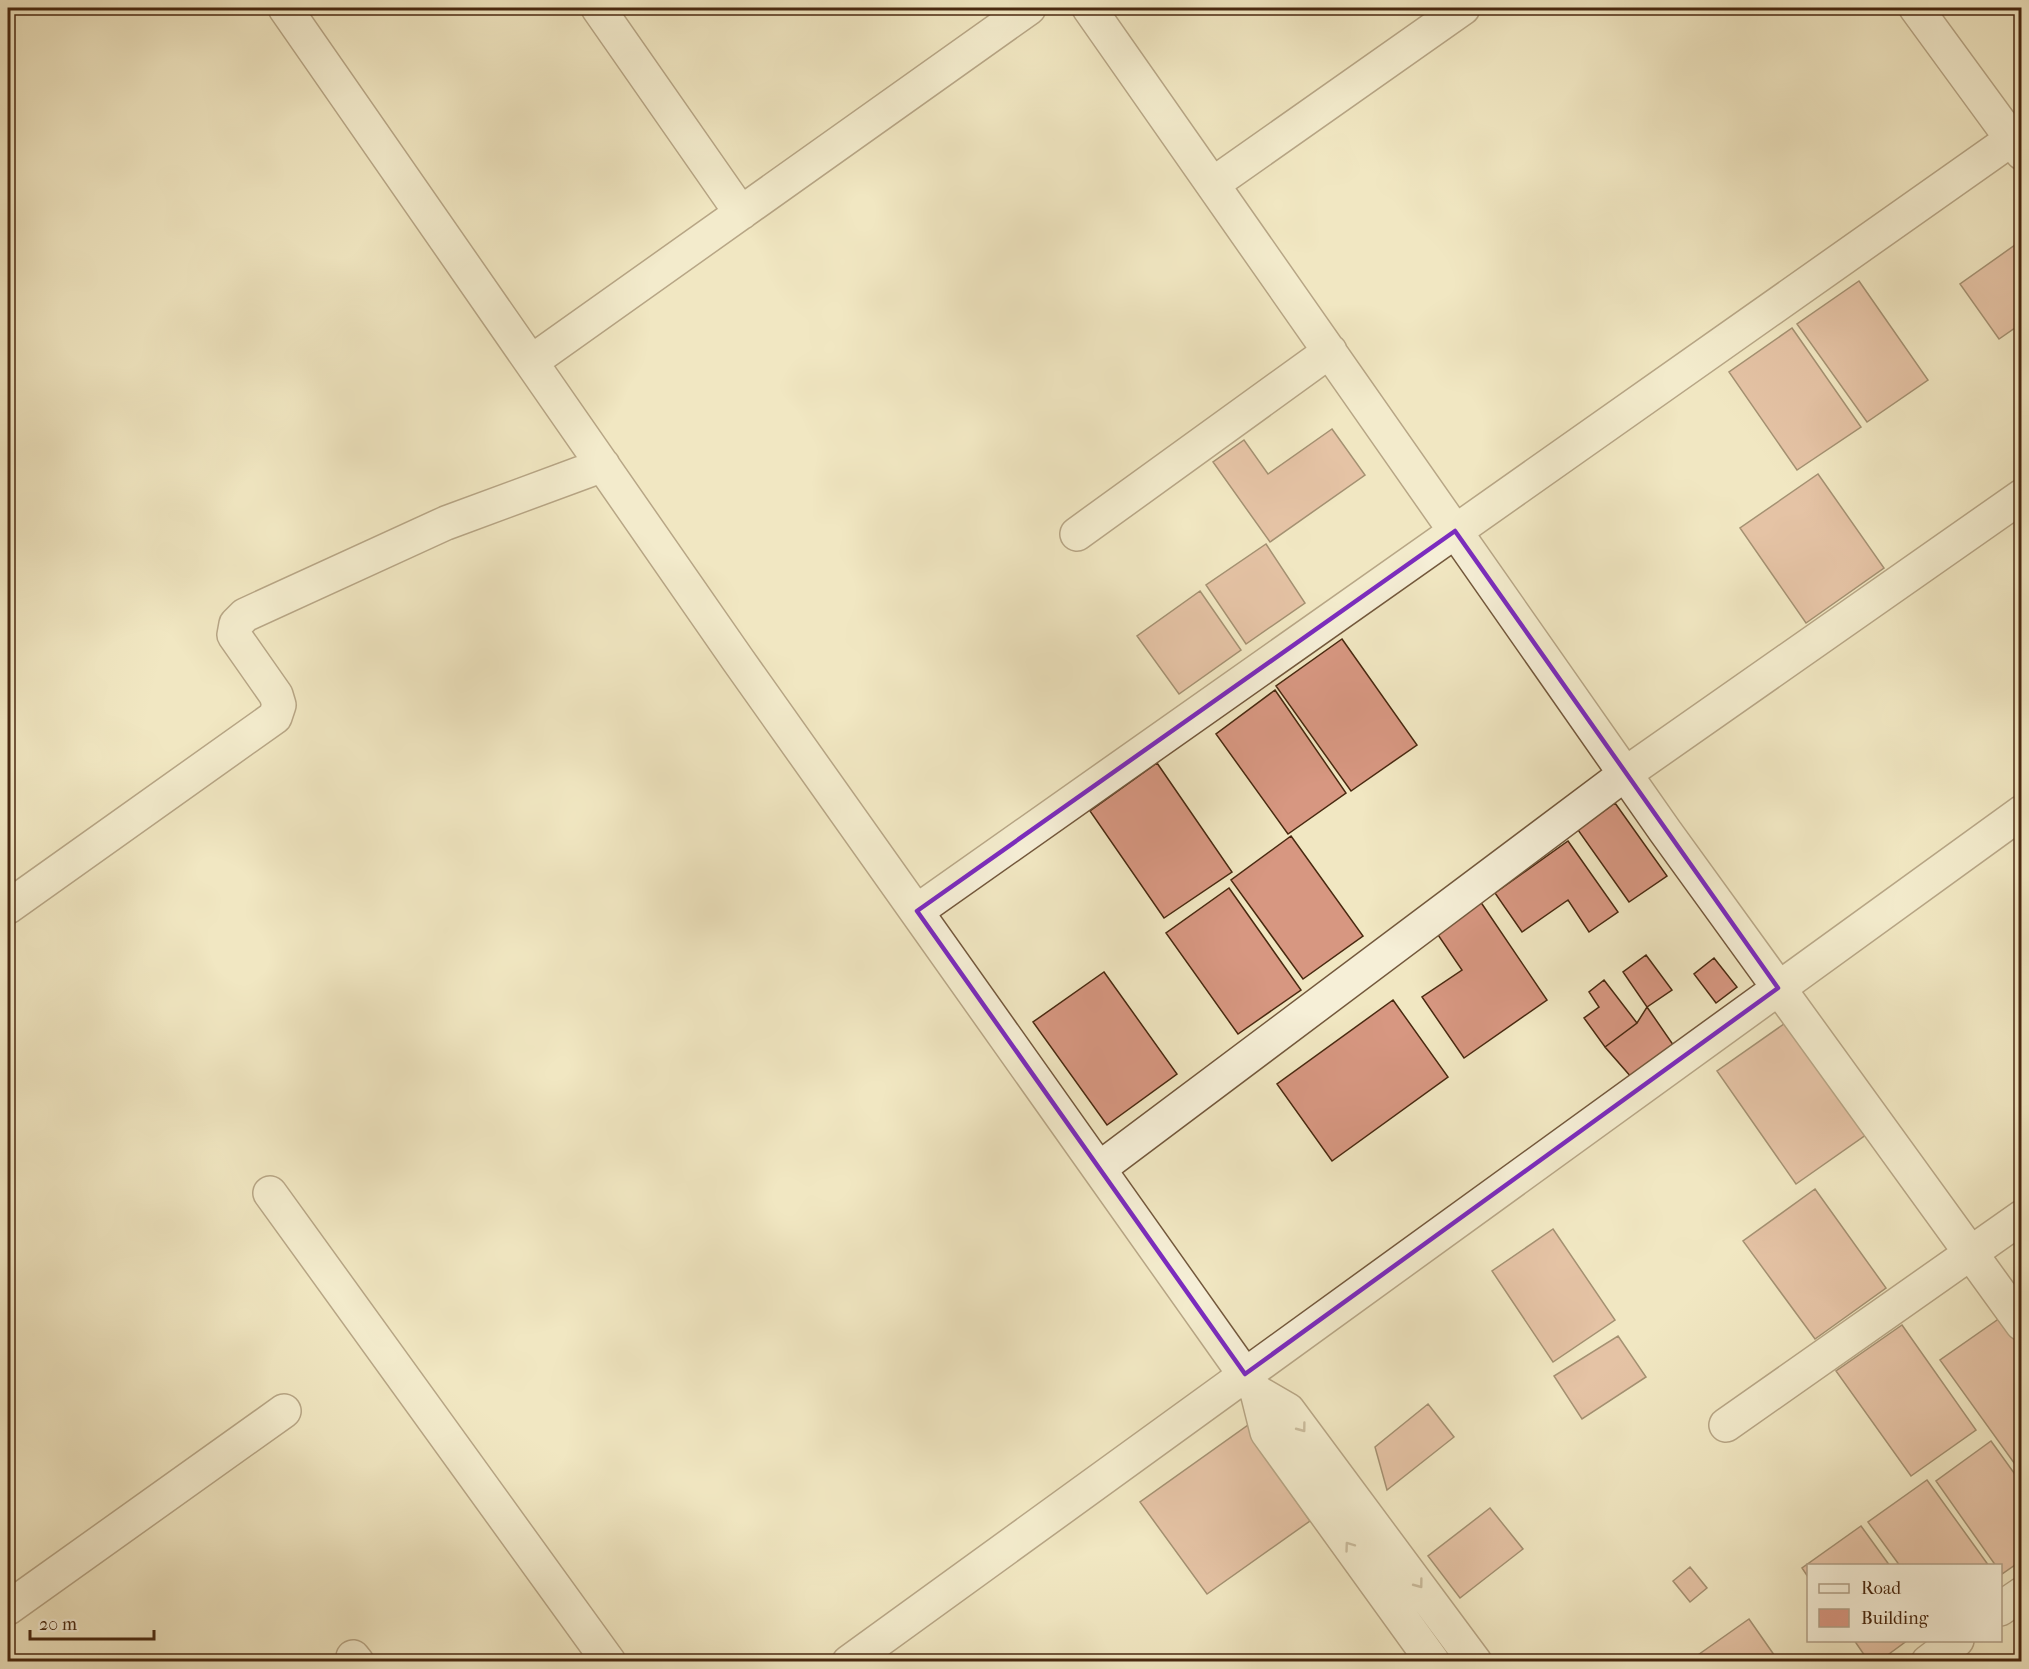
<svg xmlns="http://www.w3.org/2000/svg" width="2029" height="1669" font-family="'IM FELL French Canon',serif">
  <rect width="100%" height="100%" fill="#f1e7c2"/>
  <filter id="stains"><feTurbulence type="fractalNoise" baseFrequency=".00333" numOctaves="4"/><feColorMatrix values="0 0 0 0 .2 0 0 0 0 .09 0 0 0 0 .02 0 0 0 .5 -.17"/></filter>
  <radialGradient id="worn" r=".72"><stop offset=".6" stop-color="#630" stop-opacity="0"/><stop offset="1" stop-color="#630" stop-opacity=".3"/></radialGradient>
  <!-- building -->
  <path fill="#d79781" stroke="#492910" stroke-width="1.5" d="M2022,240V323L1999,339L1960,284Z
    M1859,281L1928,380L1867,422L1797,324Z
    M1792,328L1861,427L1797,470L1729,372Z
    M1332,429L1365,475L1270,542L1213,462L1244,440L1268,474Z
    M1818,474L1884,568L1806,623L1740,528Z
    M1266,544L1305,603L1246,644L1206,585Z
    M1200,591L1241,650L1179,694L1137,636Z
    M1342,639L1417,745L1351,791L1276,686Z
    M1275,690L1346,793L1288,834L1216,734Z
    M1157,763L1232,872L1164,918L1090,811Z
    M1615,803L1667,876L1629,902L1578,830Z
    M1291,836L1363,936L1303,979L1231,880Z
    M1568,841L1618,912L1589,932L1568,900L1522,932L1495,893Z
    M1229,888L1301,990L1238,1034L1166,933Z
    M1480,901L1547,1000L1464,1058L1422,997L1462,970L1436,932Z
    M1646,955L1672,990L1647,1007L1623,972Z
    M1714,958L1737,987L1716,1003L1694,974Z
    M1104,972L1177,1074L1107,1125L1033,1022Z
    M1604,980L1637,1023L1605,1047L1584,1018L1599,1007L1589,992Z
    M1393,1000L1448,1077L1332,1161L1277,1084Z
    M1647,1007L1674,1046L1632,1078L1605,1047L1637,1023Z
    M1791,1019L1870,1132L1796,1184L1717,1071Z
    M1815,1189L1886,1288L1815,1339L1743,1241Z
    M1553,1229L1615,1320L1553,1362L1492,1271Z
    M2000,1318L2022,1348V1474L1940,1360Z
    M1902,1325L1976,1430L1911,1476L1836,1371Z
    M1618,1336L1646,1377L1582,1419L1554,1376Z
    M1428,1404L1454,1437L1387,1490L1375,1447Z
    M1258,1418L1282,1481L1310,1521L1207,1594L1140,1502Z
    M1991,1441L2022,1484V1560L2002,1574L2000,1566H1996L1936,1481Z
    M1927,1480L1989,1566H1900L1868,1522Z
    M1490,1508L1523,1549L1460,1598L1428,1556Z
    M1861,1526L1890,1566H1808V1577L1802,1568Z
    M1690,1567L1707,1588L1690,1602L1673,1581Z
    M1749,1619L1779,1662H1688Z
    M1854,1640H1908L1878,1662H1869Z"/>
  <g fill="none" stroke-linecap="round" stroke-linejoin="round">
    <defs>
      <path id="street" d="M285,8L738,660L1257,1392L1267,1432L1433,1662
        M598,8L741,213
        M1089,8L1665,831L2022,1324
        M1916,8L2022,153
        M1213,184L1463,8
        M531,362L1029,8
        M1077,534L1330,351
        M8,907L275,717L279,705L276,695L234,635L236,624L245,615L446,523L603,465
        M917,911L2012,139
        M1100,1168L1625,774L2022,496
        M270,1193L609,1662
        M1257,1392L1288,1410L1475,1662
        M1726,1425L2022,1217
        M8,1608L284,1411
        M2000,1609L2022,1594
        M353,1657L357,1662
        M849,1662L2022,812
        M1928,1662L1957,1640"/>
    </defs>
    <!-- street casing -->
    <use href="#street" stroke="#73583c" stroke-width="36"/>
    <!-- street -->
    <use href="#street" stroke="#f6efd7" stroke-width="33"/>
  </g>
  <!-- one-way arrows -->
  <defs><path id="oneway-chevron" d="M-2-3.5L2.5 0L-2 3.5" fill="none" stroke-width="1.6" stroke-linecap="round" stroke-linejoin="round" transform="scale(1.5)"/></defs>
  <g stroke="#a08c74">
    <use href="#oneway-chevron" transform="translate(1302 1428) rotate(53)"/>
    <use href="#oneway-chevron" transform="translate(1349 1546) rotate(-126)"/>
    <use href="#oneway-chevron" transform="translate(1419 1584) rotate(53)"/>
  </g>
  <!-- marked area -->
  <path d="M0 0H2029V1669H0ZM1455,531L1778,988L1245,1374L917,911Z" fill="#f1e7c2" fill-opacity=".55" fill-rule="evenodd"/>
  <path fill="none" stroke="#7b2cbf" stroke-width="4.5" stroke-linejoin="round" d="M1455,531L1778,988L1245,1374L917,911Z"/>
  <!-- margin -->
  <rect width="2029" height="1669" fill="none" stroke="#f1e7c2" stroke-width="30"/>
  <rect x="9" y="9" width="2011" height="1651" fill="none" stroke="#492910" stroke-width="3"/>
  <rect x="15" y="15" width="1999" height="1639" fill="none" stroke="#492910" stroke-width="1.5"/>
  <!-- legend -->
  <rect x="1807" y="1564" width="195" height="78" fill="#f6efd7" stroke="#b1a087" stroke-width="1.5"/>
  <rect x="1819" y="1584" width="30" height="9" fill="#f6efd7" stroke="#b1a087" stroke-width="1.5"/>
  <text x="1861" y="1594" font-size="18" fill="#492910">Road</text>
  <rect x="1819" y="1609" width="30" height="18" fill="#d79781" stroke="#b1a087" stroke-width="1.5"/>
  <text x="1861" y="1624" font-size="18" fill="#492910">Building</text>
  <!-- scale -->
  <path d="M30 1630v9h124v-9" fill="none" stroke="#492910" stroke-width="3"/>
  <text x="39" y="1630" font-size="18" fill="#492910" stroke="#f6efd7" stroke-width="4.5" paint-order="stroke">20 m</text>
  <rect width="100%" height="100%" filter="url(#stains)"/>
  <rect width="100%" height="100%" fill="url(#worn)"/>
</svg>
